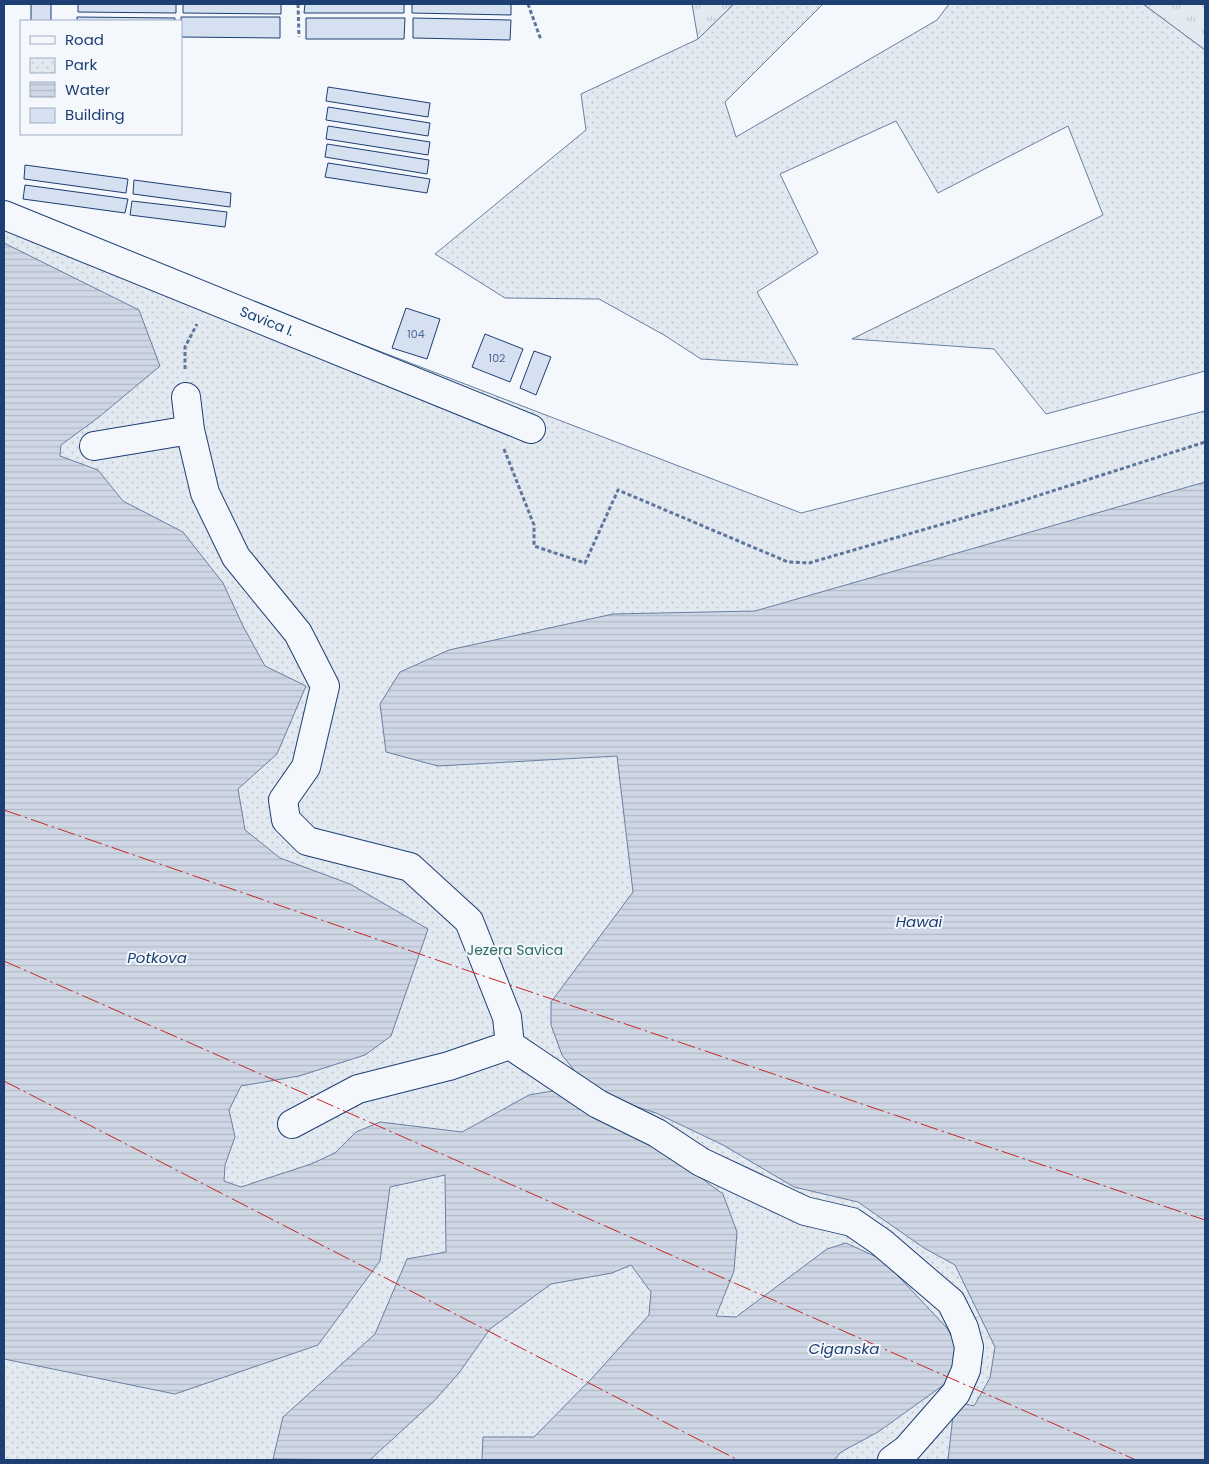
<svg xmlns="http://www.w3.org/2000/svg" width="1209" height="1464" font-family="Poppins,sans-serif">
  <defs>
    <pattern id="grass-tufts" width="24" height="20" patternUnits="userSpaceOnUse" patternTransform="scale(1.25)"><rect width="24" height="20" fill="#e3e9f0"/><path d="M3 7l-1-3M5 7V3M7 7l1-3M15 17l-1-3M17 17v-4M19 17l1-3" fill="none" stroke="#c2c9d1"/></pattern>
    <pattern id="park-dots" width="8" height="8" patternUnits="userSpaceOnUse" patternTransform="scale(1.25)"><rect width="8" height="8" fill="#e3e9f0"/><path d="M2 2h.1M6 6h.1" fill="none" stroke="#c2c9d1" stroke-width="1.8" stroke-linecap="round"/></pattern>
    <pattern id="water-rules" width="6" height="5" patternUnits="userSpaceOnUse" patternTransform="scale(1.25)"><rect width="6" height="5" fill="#cfd7e4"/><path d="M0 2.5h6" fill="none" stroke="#b1bac7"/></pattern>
  </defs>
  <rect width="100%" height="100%" fill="#f4f7fb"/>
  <!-- grass -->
  <path fill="url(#grass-tufts)" stroke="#687fa3" d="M692,4H734L698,39Z
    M1143,4H1205V50Z"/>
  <!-- park -->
  <path fill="url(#park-dots)" stroke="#687fa3" d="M734,4H823L725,102L736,137L937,20L949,4H1143L1205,50V371L1046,414L994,349L852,339L1103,215L1068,126L938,193L896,121L780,174L818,253L757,292L798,365L701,359L664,335L599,299L505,298L435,254L586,130L581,94L698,39Z
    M4,207L801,513L1205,411V1460H4Z"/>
  <!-- water -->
  <path fill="url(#water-rules)" stroke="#687fa3" d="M4,243L139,310L160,366L99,417L61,445L60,456L98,470L123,501L183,532L223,583L243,626L265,666L306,686L277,754L238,789L245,830L280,858L350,884L428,929L391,1036L365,1055L299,1076L241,1086L229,1110L235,1137L225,1165L224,1181L241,1187L311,1164L335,1153L356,1132L380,1122L462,1132L529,1095L558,1090L668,1154L723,1194L737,1232L734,1271L716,1316L736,1317L827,1249L846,1243L883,1260L947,1328L960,1353L945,1384L878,1432L841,1452L834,1460H482L483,1437H534L593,1377L649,1315L651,1292L631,1265L612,1273L551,1284L490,1329L459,1373L434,1401L370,1460L273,1459L283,1417L375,1334L407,1259L446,1252L445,1175L390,1187L380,1261L318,1345L175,1394L4,1359Z
    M1205,482V1460H948L953,1415L957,1402L974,1406L990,1378L995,1347L955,1265L924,1248L858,1202L794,1187L723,1145L656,1113L619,1101L585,1084L562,1055L551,1025V1002L633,892L617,756L438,766L386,752L380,704L400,672L449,650L613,614L755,611Z"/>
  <!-- building -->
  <path fill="#d5e0f0" stroke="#1d3f73" d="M31,4H51V21H31Z
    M78,4H176V13L78,12Z
    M183,4H281V14L183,13Z
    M305,4H404V13H304Z
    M412,4H511V15L412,13Z
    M77,17L175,18V21H77Z
    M181,17H280V38L181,37Z
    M306,18H405L404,39H306Z
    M413,18L511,20L510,40L413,38Z
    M328,87L430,103L428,117L326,101Z
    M328,107L430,123L428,136L326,120Z
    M328,126L430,142L428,155L326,139Z
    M327,144L429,160L427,174L325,157Z
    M328,163L430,179L427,193L325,177Z
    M25,165L128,179L126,193L24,179Z
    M134,180L231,193L230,207L133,194Z
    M25,185L128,199L125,213L23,199Z
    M132,201L227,212L225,227L130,215Z
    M406,308L440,319L427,359L392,348Z
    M485,334L523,349L510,382L472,367Z
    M534,351L551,357L536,395L520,388Z"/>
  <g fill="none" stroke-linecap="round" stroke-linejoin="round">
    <defs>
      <path id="minor" d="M4,215L531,429
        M186,397L190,430L205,493L236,557L298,633L325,686L306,767L283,800L286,820L307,841L410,867L469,921L507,1017L510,1045L598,1104L657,1133L701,1162L805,1211L852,1222L881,1242L951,1302L964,1328L969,1347L966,1370L956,1393L907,1449L892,1460
        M94,446L190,430
        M292,1124L358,1089L449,1066L510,1045"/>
    </defs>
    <!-- minor casing -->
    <use href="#minor" stroke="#1d3f73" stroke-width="30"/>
    <!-- path -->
    <path stroke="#5e769c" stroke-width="3" stroke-dasharray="4 2.5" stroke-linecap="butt" d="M298,4L299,37
      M528,4L541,40
      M185,369V347L197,324
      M504,449L534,525V546L585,563L618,490L788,562L809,563L1015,503L1205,442"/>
    <!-- minor -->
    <use href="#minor" stroke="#f4f7fb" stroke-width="28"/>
    <!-- power -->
    <path stroke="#c62828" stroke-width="1" stroke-dasharray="18 4 2.5 4" stroke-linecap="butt" d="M4,810L463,969L1205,1220
      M4,961L1136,1460
      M4,1081L738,1460"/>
  </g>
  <g text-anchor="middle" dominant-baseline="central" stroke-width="4" stroke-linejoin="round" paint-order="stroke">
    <!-- number labels -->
    <g font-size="11" fill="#4b6792">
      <text x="416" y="334">104</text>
      <text x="497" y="358">102</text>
    </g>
    <!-- street labels -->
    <g font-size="14" fill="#1d3f73" stroke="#f4f7fb">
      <text transform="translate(267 321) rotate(22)">Savica I.</text>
    </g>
    <!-- park labels -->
    <g font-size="14" fill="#2c6c60" stroke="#f4f7fb">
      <text x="515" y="950">Jezera Savica</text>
    </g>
    <!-- water labels -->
    <g font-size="15" font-style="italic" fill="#1d3f73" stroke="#f4f7fb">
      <text x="919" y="921">Hawai</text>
      <text x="157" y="957">Potkova</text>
      <text x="844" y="1348">Ciganska</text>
    </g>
  </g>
  <!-- border -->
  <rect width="1209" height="1464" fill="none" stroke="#1d3f73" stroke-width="10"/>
  <!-- legend -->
  <rect x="20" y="20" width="162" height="115" fill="#f4f7fb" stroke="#9eadc5"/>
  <rect x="30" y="36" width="25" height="8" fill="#f4f7fb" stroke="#9eadc5"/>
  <text x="65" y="45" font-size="15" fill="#1d3f73">Road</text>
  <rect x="30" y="58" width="25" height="15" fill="url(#park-dots)" stroke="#9eadc5"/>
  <text x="65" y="70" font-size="15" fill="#1d3f73">Park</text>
  <rect x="30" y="82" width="25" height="15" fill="url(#water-rules)" stroke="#9eadc5"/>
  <text x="65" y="95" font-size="15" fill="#1d3f73">Water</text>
  <rect x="30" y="108" width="25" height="15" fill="#d5e0f0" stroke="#9eadc5"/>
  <text x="65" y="120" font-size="15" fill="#1d3f73">Building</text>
</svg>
